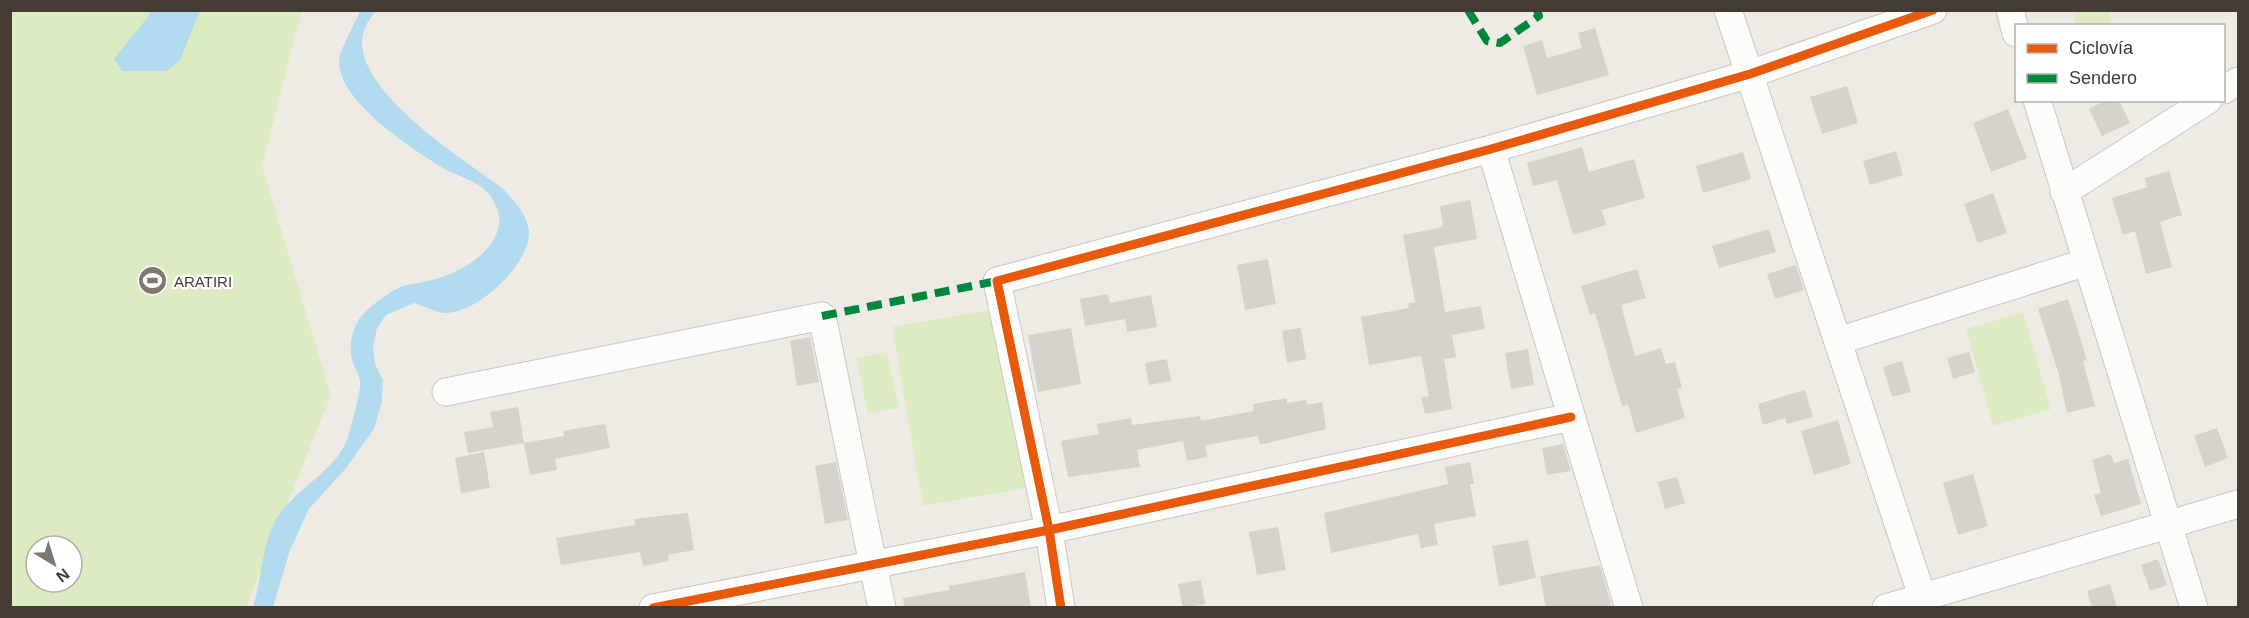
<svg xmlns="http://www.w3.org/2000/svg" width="2249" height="618" font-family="Arial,sans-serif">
  <rect width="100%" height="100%" fill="#eeebe5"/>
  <!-- green -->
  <path fill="#ddebc2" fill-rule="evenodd" d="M10,11H302L262,166L331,396L246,607H11ZM36,546H72V582H36Z
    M2072,11H2109L2112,22L2102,25H2077Z
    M994,309L1025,488L923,506L892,327Z
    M2023,312L2051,409L1993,426L1966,329Z
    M887,352L899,408L868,414L856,358Z"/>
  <!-- water -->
  <path fill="#b2dbf0" d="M149,11H200L180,60L167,71H122L114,59L150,14Z
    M360,11H376C371,17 364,26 363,34C351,90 464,159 502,188C514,200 527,214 529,231C531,264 477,314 445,313C435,312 424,306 414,303L386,315L377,328L373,347L375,364L383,380L382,402L374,429L346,468L309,509L290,550L273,607H253C263,576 261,539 281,512C301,485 340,468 349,434C352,422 361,393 360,381C359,374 354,367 352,360C348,345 353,324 364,313C373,304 389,292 401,287C410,283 422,283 432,280C458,274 494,254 499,225C501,214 494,199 487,192C475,180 457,176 443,168C412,149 337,101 339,60C340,50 355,23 360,11Z"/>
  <!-- building -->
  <path fill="#d6d2cc" d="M1595,28L1609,75L1537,95L1523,46L1542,40L1547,58L1582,48L1578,33Z
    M1847,86L1858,123L1822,134L1810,97Z
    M2106,100H2119L2130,123L2102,136L2089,109Z
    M2008,109L2027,158L1991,172L1973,123Z
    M1582,147L1589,172L1634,159L1645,198L1602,210L1606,225L1573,235L1557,180L1533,186L1527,163Z
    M1896,151L1903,175L1870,185L1863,161Z
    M1743,152L1751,179L1703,193L1696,166Z
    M2169,171L2182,215L2160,222L2172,267L2146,274L2135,231L2123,235L2112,198L2147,187L2145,178Z
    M1993,193L2007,233L1978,243L1964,204Z
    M1470,200L1477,239L1434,247L1445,312L1481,306L1485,329L1452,335L1456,357L1444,359L1452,409L1425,414L1421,397L1429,396L1421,356L1369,365L1361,317L1409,308L1408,303L1415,302L1403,235L1443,227L1440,206Z
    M1769,229L1776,252L1719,268L1712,246Z
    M1268,259L1276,304L1245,310L1237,265Z
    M1796,265L1804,290L1775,299L1767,274Z
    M1637,269L1646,298L1621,305L1635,356L1661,348L1666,364L1675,362L1682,388L1677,389L1685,418L1636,433L1628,404L1622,406L1595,313L1590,315L1581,286Z
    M1108,294L1110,303L1151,295L1157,327L1127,332L1125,319L1085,326L1080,299Z
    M2068,299L2087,360L2083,361L2095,406L2067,413L2059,375L2038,309Z
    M1071,328L1081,384L1038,392L1028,335Z
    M1301,328L1306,359L1287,363L1282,331Z
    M810,337L819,382L797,386L790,341Z
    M1528,349L1534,385L1511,389L1505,353Z
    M1969,352L1975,372L1953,379L1947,358Z
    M1167,359L1171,381L1149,385L1145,363Z
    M1902,361L1911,392L1892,397L1883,367Z
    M1805,390L1813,417L1787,424L1785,418L1763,425L1758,404Z
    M1287,398V403L1306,400L1307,405L1322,402L1326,429L1260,445L1258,436L1205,445L1207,457L1187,461L1183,441L1137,450L1140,467L1068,477L1061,441L1099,434L1097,424L1131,418L1132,425L1200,416L1201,421L1254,411L1253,404Z
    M518,407L524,443L468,453L464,432L493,427L490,412Z
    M1838,420L1851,464L1814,475L1801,431Z
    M605,424L610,448L555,459L557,470L530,475L524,443L564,436L563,431Z
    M2217,428L2228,458L2205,467L2194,436Z
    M1563,444L1571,471L1547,475L1542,448Z
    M484,452L490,488L461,493L455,458Z
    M2110,454L2115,463L2128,459L2141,504L2101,516L2094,495L2101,493L2092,460Z
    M836,462L848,520L825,524L815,466Z
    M1470,462L1474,484H1470L1476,516L1434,524L1438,545L1421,548L1418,534L1331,553L1324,513L1448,484L1445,467Z
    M1973,474L1988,526L1958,535L1943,483Z
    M1677,477L1685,503L1665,509L1658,482Z
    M688,513L694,550L668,555L669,561L643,566L640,552L561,565L556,538L635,525L634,519Z
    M1278,527L1286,570L1257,575L1249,532Z
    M1528,540L1536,578L1499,586L1492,546Z
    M2158,559L2167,585L2150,591L2141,565Z
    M1600,565L1612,608H1546L1540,576Z
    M1025,572L1031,608H904L903,598L950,590L949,586Z
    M1201,580L1205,604L1183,608L1178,584Z
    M2110,584L2117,608H2092L2087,591Z"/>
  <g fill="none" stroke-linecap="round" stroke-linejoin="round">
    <defs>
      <path id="minor" d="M1728,10L1926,608
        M2010,10L2016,33
        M2224,90L2238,81
        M2037,100L2194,608
        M1491,149L1629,608
        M2064,192L2208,100
        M1838,341L2087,262
        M446,392L822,316L882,608
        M653,608L1049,530L1571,417
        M1061,608L1049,530L997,281L1491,149L1750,74L1933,10
        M1886,608L2238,504"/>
    </defs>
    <!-- minor casing -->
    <use href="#minor" stroke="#cbc7c1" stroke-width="29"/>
    <!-- minor -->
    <use href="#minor" stroke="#fcfcfb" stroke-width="27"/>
    <!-- quiet -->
    <path stroke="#00873e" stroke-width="8" stroke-dasharray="15 8" stroke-linecap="butt" d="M1468,10L1487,41L1500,43L1539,16L1537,10
      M822,316L997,281"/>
    <defs>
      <path id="cycleway" d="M653,608L1049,530L1571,417
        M1061,608L1049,530L997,281L1491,149L1750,74L1933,10"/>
    </defs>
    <!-- cycleway casing -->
    <use href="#cycleway" stroke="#fff" stroke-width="13"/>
    <!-- cycleway -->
    <use href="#cycleway" stroke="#e8590c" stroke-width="9"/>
  </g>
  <!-- icons -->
  <defs>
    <symbol id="stadium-disc" viewBox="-11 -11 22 22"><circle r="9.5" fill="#807971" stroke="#fff"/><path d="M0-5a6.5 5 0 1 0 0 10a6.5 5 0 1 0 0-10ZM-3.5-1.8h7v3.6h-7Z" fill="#fff"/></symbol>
  </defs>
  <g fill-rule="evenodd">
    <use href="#stadium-disc" x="136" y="264" width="33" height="33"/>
  </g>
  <g text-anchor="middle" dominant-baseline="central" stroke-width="4.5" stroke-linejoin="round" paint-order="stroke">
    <!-- poi labels -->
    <g font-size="15" fill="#443c32" stroke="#fff" text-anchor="start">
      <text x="174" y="281">ARATIRI</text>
    </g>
  </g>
  <!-- border -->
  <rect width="2249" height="618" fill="none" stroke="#443c32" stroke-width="24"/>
  <!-- legend -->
  <rect x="2015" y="24" width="210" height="78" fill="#ffffff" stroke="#b4b1ad" stroke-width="1.5"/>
  <rect x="2027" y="44" width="30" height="9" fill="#e8590c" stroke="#b4b1ad" stroke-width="1.5"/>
  <text x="2069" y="54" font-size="18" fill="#443c32">Ciclovía</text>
  <rect x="2027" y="74" width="30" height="9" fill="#00873e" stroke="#b4b1ad" stroke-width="1.5"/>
  <text x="2069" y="84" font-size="18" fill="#443c32">Sendero</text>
  <!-- north arrow -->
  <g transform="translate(54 564) rotate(142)"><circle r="28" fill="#ffffff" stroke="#b4b1ad" stroke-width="1.5"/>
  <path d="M0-4.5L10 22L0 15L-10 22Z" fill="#807971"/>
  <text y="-9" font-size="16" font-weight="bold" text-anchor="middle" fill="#443c32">N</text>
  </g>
</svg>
